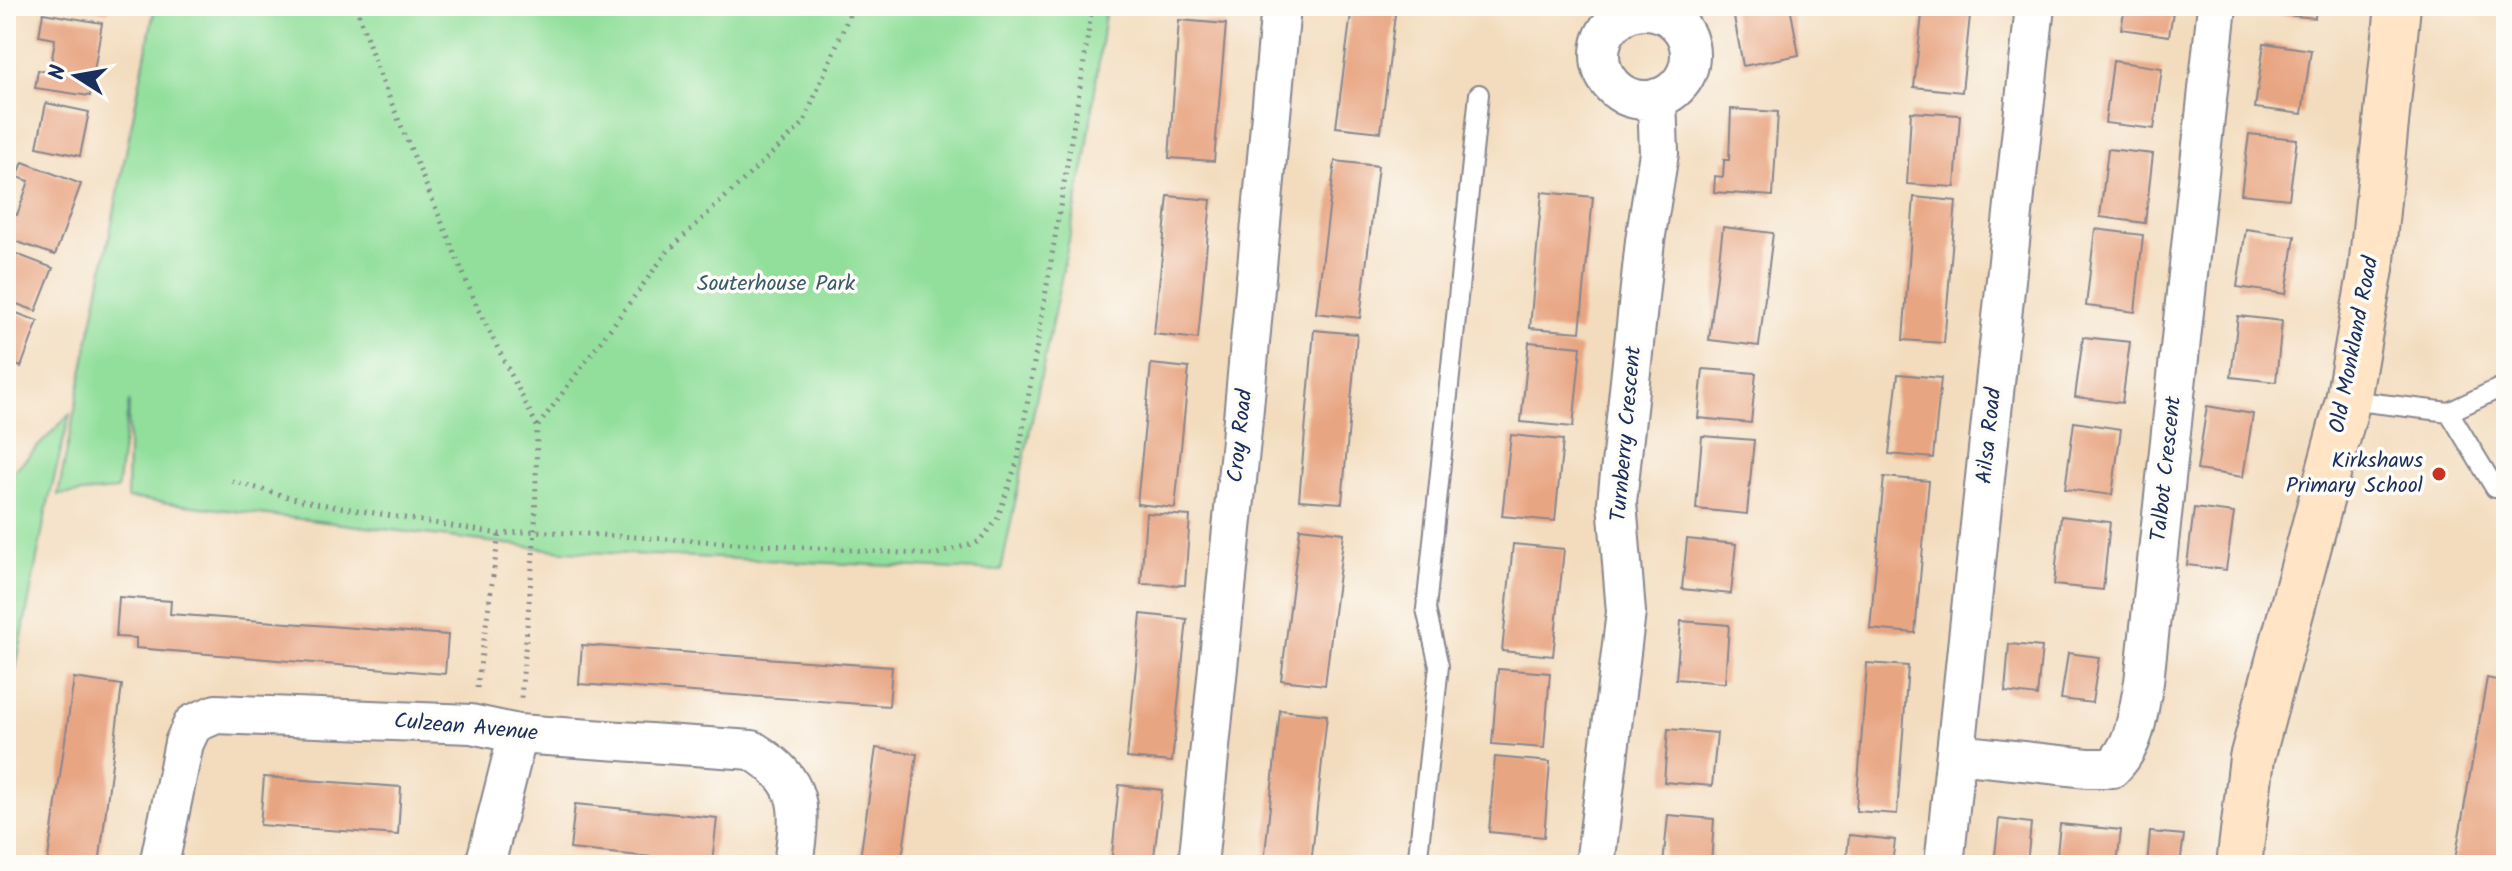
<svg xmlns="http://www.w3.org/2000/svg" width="2512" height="871" font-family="Kalam,sans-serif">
  <rect width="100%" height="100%" fill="#fdfcf7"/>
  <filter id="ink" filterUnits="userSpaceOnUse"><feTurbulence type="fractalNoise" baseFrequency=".0125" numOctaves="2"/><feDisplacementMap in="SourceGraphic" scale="16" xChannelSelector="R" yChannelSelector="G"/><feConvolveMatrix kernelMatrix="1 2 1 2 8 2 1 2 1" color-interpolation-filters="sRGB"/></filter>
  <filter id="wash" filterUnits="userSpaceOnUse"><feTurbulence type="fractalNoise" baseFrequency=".006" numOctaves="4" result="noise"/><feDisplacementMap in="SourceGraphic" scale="32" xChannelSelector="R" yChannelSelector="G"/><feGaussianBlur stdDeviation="1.8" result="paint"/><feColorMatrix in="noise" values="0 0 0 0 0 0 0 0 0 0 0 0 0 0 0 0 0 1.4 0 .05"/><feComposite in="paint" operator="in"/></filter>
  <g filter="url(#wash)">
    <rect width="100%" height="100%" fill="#f3dcbd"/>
    <!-- green -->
    <path fill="#92df9b" stroke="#56877c" stroke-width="2" d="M155,6H1106L1086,157L1001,571L564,551L127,498L129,401L117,490L58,495Z
      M70,414L47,507L6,719V490L9,476Z"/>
    <g id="blocks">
      <!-- building -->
      <path fill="#e8a582" d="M83,6H109L108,12Z
        M1352,6H1396L1381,132L1336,127Z
        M1732,6H1790L1799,55L1743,66Z
        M1923,6H1971L1962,92L1914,87Z
        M2125,6H2174L2169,36L2121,29Z
        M2264,6H2316L2315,18L2263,13Z
        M43,13L102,23L90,96L35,88L38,70L50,72L55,39L39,36Z
        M1179,20L1226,24L1214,161L1169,158Z
        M2264,43L2311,50L2302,114L2255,108Z
        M2113,61L2162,68L2154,129L2105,123Z
        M46,103L89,112L80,156L37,147Z
        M1731,109L1778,112L1773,196L1714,192L1715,176L1723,177L1724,160H1729Z
        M1911,112L1960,115L1955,187L1907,184Z
        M2249,134L2297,139L2289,199L2241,194Z
        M2108,149L2153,154L2145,223L2100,217Z
        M1335,161L1378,166L1360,318L1316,313Z
        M23,162L81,184L55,255L6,238V211L17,215L29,181L17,177Z
        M1542,192L1593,197L1580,332L1530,328Z
        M1168,196L1211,200L1198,339L1154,334Z
        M1914,197L1956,201L1944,343L1903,340Z
        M1723,227L1773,233L1759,346L1709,340Z
        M2095,229L2143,235L2135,312L2086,306Z
        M2246,229L2295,236L2286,294L2237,287Z
        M6,250L53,268L36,311L6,300Z
        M6,309L38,321L21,367L6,361Z
        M2238,316L2282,321L2276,382L2231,377Z
        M1314,330L1357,334L1342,503L1299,500Z
        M2083,337L2130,342L2122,403L2075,397Z
        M1529,342L1581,347L1573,427L1521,422Z
        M1151,364L1189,368L1175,508L1137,504Z
        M1703,369L1756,373L1751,423L1698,418Z
        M1898,374L1941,378L1933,458L1889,454Z
        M2207,406L2253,414L2243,477L2197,470Z
        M2074,422L2121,429L2112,495L2065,489Z
        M1511,435L1563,440L1555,521L1502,516Z
        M1702,436L1754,440L1747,514L1696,509Z
        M1884,477L1929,481L1915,633L1870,629Z
        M2194,508L2234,513L2226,570L2187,565Z
        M1146,513L1190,516L1185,585L1141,584Z
        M2061,516L2110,522L2103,590L2054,585Z
        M1300,528L1344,533L1325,685L1281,680Z
        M1687,539L1736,544L1731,594L1682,589Z
        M1513,544L1564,549L1553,656L1502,651Z
        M119,597L171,601L170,614L448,635L445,674L136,648V638L116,637Z
        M1141,614L1187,619L1172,762L1127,758Z
        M1681,621L1729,625L1725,683L1676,679Z
        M2009,644L2042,647L2037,696L2005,692Z
        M582,645L892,667L889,706L579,684Z
        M2068,653L2099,657L2092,703L2061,699Z
        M1867,663L1908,666L1897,814L1856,811Z
        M1498,669L1550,673L1544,748L1492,744Z
        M74,678L122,685L99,865H47Z
        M2487,678L2506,682V865H2454Z
        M1280,710L1327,715L1311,865L1264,863Z
        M1668,729L1717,733L1712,786L1664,782Z
        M876,748L917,754L901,865H859Z
        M1495,757L1550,762L1544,837L1489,832Z
        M264,777L401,787L398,835L260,825Z
        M1119,785L1162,790L1153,865H1111Z
        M575,804L717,818L712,863L570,849Z
        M1668,815L1714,819L1711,865H1663Z
        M1999,819L2031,823L2027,865L1994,864Z
        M2060,824L2121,830L2117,865H2056Z
        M2150,832L2184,835L2180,865H2147Z
        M1849,835L1895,840L1892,865H1846Z"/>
    </g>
  </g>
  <g filter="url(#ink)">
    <use href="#blocks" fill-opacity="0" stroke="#87868e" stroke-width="2"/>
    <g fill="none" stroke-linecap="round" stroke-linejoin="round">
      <defs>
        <path id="lane" d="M1671,6L1674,20
          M2348,400L2449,412L2495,488
          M2449,412L2506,385
          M1417,865L1439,666L1426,609L1479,94"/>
        <path id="street" d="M1600 55a45 45 0 1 1 90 0a45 45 0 1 1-90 0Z
          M1956,754L2088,768H2112C2137,743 2137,715 2144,682L2217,6
          M159,865L184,743L193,724L216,714L471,724L518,734L752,750C805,783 801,808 793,865
          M485,865L518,734
          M1198,865L1241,440L1281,6
          M1595,865L1626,612L1617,502L1645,241L1659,153L1657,98
          M1944,865L2035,6"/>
        <path id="secondary" d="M2239,865L2252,758L2348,400L2371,269L2398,6"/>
      </defs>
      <!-- lane casing -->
      <use href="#lane" stroke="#87868e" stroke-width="22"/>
      <!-- street casing -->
      <use href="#street" stroke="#87868e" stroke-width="42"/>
      <!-- secondary casing -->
      <use href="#secondary" stroke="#87868e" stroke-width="48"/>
      <!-- path -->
      <path stroke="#87868e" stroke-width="5" stroke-dasharray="2 6" stroke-linecap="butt" d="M356,6L378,71L479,311L537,426L535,531L521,698
        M538,426L668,251L803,124L853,6
        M232,481L303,501L499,534L535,531L934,555L978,542L997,520L1018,459L1083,69L1092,6
        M477,688L499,534"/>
      <!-- lane -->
      <use href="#lane" stroke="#fff" stroke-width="18"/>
      <!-- street -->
      <use href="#street" stroke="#fff" stroke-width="38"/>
      <!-- secondary -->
      <use href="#secondary" stroke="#ffe4c6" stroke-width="44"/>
    </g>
  </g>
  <!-- markers -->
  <circle fill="#c8321e" stroke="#fdfcf7" stroke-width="3" cx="2439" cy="474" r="8"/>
  <g text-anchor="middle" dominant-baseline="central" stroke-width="7" stroke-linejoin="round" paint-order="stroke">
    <!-- park labels -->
    <g font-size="22" fill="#395b6d" stroke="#fdfcf7">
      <text x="776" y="284">Souterhouse Park</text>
    </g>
    <!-- street labels -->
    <g font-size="22" fill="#1b2f5e" stroke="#fdfcf7">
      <text transform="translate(2355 345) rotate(-79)">Old Monkland Road</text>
      <text transform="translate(1627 434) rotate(-85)">Turnberry Crescent</text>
      <text transform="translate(1241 436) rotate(-84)">Croy Road</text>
      <text transform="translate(1990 436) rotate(-84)">Ailsa Road</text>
      <text transform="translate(2167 469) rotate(-84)">Talbot Crescent</text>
      <text transform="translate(466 728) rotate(5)">Culzean Avenue</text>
    </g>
    <!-- poi labels -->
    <g font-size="22" fill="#1b2f5e" stroke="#fdfcf7" text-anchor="end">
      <text x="2423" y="461">Kirkshaws<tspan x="2423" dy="25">Primary School</tspan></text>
    </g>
  </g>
  <!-- margin -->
  <rect width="2512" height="871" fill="none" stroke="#fdfcf7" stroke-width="32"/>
  <!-- north arrow -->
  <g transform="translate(76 76) rotate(281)" stroke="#fdfcf7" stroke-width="6" paint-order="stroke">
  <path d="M0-6L14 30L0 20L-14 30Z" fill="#1b2f5e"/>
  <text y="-12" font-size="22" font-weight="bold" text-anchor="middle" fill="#1b2f5e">N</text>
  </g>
</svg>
